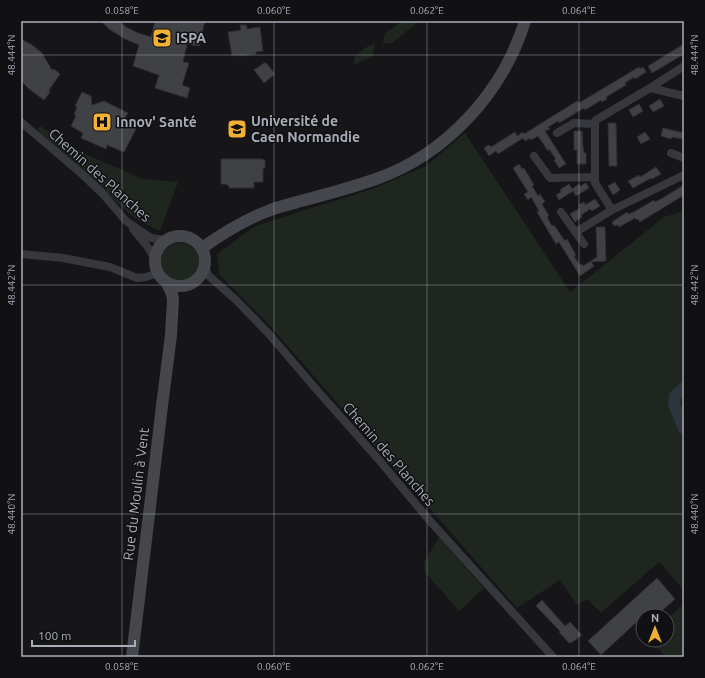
<svg xmlns="http://www.w3.org/2000/svg" width="705" height="678" font-family="Ubuntu,sans-serif">
  <rect width="100%" height="100%" fill="#161618"/>
  <!-- green -->
  <path fill="#1e261f" d="M403,21H419L392,43L383,44L385,33Z
    M375,43L373,56L354,65L355,56L365,48Z
    M40,126L85,154L143,179L178,182L160,231L134,218L37,130Z
    M465,133L570,292L664,217L684,211V590L659,562L601,613L587,599L577,605L560,580L517,608L270,326L219,274L217,254L255,226L372,189L426,166Z
    M161 262a19 19 0 1 1 38 0a19 19 0 1 1-38 0Z
    M439,537L484,588L459,611L425,572L424,563Z
    M684,604V657H666L651,640H667V619Z"/>
  <g fill="none" stroke-linecap="round" stroke-linejoin="round">
    <!-- river -->
    <path stroke="#2c353c" stroke-width="12" d="M684,388L675,396L674,405L684,428"/>
  </g>
  <!-- building -->
  <path fill="#404145" stroke="#303034" d="M101,21H119L126,27L138,33L151,37L155,21H205L199,46L187,44L183,62L189,63L182,85L190,88L187,98L155,88L159,75L133,66L139,45L125,39L109,29Z
    M240,25H246L247,29L260,27L263,51L256,52V54L240,56V55L232,56L228,32L241,30Z
    M21,39L32,45L42,53L52,70L54,69L60,74L49,90L50,92L44,100L29,89L21,81Z
    M684,44V54L652,73L648,66Z
    M264,63H266L275,74L264,83L254,70Z
    M639,67L640,69L643,67L646,72L635,79L634,77L625,83L626,85L606,97L607,99L602,102L601,100L585,110L584,108L559,123L558,121L548,127L550,129L545,131L566,164L559,168L554,160L556,159L553,155L549,149L548,151L538,136L531,140L530,138L525,141L523,138L498,154L496,151L489,156L484,148L489,145L491,147L515,132L517,136L523,132L524,134L577,101L579,103Z
    M82,92L91,96L92,105L104,101L128,113L125,118L138,125L124,152L107,145L106,149L81,138L83,133L71,126L76,116L74,114L77,107L75,106Z
    M660,99L664,106L653,112L649,106Z
    M639,104L643,111L633,117L629,110Z
    M608,123H616L617,166H609Z
    M663,128L684,133V139L672,137L671,139L661,136Z
    M574,131H582L583,147L584,153H586V164H577V150H574Z
    M645,132L650,139L641,144L637,137Z
    M221,159H263V160H265V168L263,169V182H254V188H229V186L225,184H221Z
    M519,164L522,169L524,168L534,185L532,186L538,196L540,194L545,202L542,204L549,216L547,217L552,226L554,225L565,241L567,239L576,255L574,256L580,265L582,264L583,266L597,257L596,227H605L606,261L591,262L594,266L580,276L559,242L556,244L537,212L539,211L531,197L528,200L524,194L528,192L513,168Z
    M656,167L661,174L652,179L651,178L633,188L628,181L639,175L640,177Z
    M615,182L620,190L613,195L608,186Z
    M586,183L589,188L576,196L573,191L559,200L556,195L561,192L560,190L569,184L572,189L579,184L580,186Z
    M684,185V195L640,222L638,219L637,220L635,218L619,227L618,225L614,226L612,222L627,212L628,214L634,212L654,200L655,202L661,199Z
    M595,199L600,206L592,211L590,209L581,215L582,217L575,222L570,214L580,208L578,205L584,202L585,205Z
    M657,578L675,599L656,616H643L601,655L588,641Z
    M542,600L565,626L570,622L582,635L571,643L570,642L569,643L559,632L560,631L555,626L536,606Z"/>
  <g fill="none" stroke-linecap="round" stroke-linejoin="round">
    <!-- minor -->
    <path stroke="#37383d" stroke-width="8" d="M650,88L684,66
      M21,122L83,175L102,193L126,221L151,238L165,240
      M557,133L574,123L595,124
      M671,153L684,158
      M534,156L550,178L595,177
      M612,210L595,183V121L596,120L650,88L684,96
      M561,212L584,244
      M133,229L147,246L155,259
      M576,232L612,210L684,175
      M21,254L63,258L110,267L137,278L146,277L158,273
      M205,268L209,276L236,300L268,333L316,389L379,460L430,521L553,657"/>
    <!-- secondary -->
    <path stroke="#45474d" stroke-width="12" d="M155 261a25 25 0 1 1 50 0a25 25 0 1 1-50 0Z
      M202,248C223,233 244,220 268,211C277,207 288,205 297,202C324,195 350,188 376,179C447,154 503,92 525,21
      M132,657L162,406L171,335L173,300L172,294L167,283"/>
  </g>
  <!-- ticks -->
  <path fill="none" stroke="#a8adb8" stroke-width="1" stroke-opacity="0.45" d="M122,21V657M274,21V657M427,21V657M579,21V657M21,55H684M21,285H684M21,514H684"/>
  <!-- icons -->
  <defs>
    <symbol id="university-square" viewBox="-11 -11 22 22"><rect x="-9" y="-9" width="18" height="18" rx="4" fill="#f2b134" stroke="#111113"/><path d="M0-5L7-2L0 1L-7-2ZM-4 1L0 2.5L4 1V4Q0 6-4 4Z" fill="#111"/></symbol>
    <symbol id="hospital-square" viewBox="-11 -11 22 22"><rect x="-9" y="-9" width="18" height="18" rx="4" fill="#f2b134" stroke="#111113"/><path d="M-5-5h3v3.5h4V-5h3V5h-3V1.5h-4V5h-3Z" fill="#111"/></symbol>
  </defs>
  <g fill-rule="evenodd">
    <use href="#university-square" x="151" y="27" width="22" height="22"/>
    <use href="#hospital-square" x="91" y="111" width="22" height="22"/>
    <use href="#university-square" x="226" y="118" width="22" height="22"/>
  </g>
  <g text-anchor="middle" dominant-baseline="central" stroke-width="3" stroke-linejoin="round" paint-order="stroke">
    <!-- poi labels -->
    <g font-size="14" font-weight="bold" fill="#a8adb8" stroke="#111113" text-anchor="start">
      <text x="176" y="38">ISPA</text>
      <text x="251" y="121">Université de<tspan x="251" dy="16">Caen Normandie</tspan></text>
      <text x="116" y="122">Innov' Santé</text>
    </g>
    <!-- street labels -->
    <g font-size="14" fill="#a8adb8" stroke="#111113">
      <text transform="translate(100 175) rotate(42)">Chemin des Planches</text>
      <text transform="translate(389 454) rotate(49)">Chemin des Planches</text>
      <text transform="translate(136 494) rotate(-83)">Rue du Moulin à Vent</text>
    </g>
  </g>
  <!-- border -->
  <rect width="705" height="678" fill="none" stroke="#111113" stroke-width="44"/>
  <!-- north arrow -->
  <g transform="translate(655 628)"><circle r="19" fill="#111113" stroke="#4d4f55"/>
  <path d="M0-3L7 15L0 10L-7 15Z" fill="#f2b134"/>
  <text y="-6" font-size="11" font-weight="bold" text-anchor="middle" fill="#a8adb8">N</text>
  </g>
  <!-- scale -->
  <path d="M32 640v6h103v-6" fill="none" stroke="#a8adb8" stroke-width="2"/>
  <text x="38" y="640" font-size="12" fill="#a8adb8" stroke="#111113" stroke-width="3" paint-order="stroke">100 m</text>
  <rect x="22" y="22" width="661" height="634" fill="none" stroke="#a8adb8" stroke-width="1.5"/>
  <g font-size="10" text-anchor="middle" fill="#a8adb8">
    <text x="122" y="14">0.058°E</text>
    <text x="274" y="14">0.060°E</text>
    <text x="427" y="14">0.062°E</text>
    <text x="579" y="14">0.064°E</text>
    <text transform="translate(11 55) rotate(-90)" y="4">48.444°N</text>
    <text transform="translate(694 55) rotate(-90)" y="4">48.444°N</text>
    <text transform="translate(11 285) rotate(-90)" y="4">48.442°N</text>
    <text transform="translate(694 285) rotate(-90)" y="4">48.442°N</text>
    <text transform="translate(11 514) rotate(-90)" y="4">48.440°N</text>
    <text transform="translate(694 514) rotate(-90)" y="4">48.440°N</text>
    <text x="122" y="670">0.058°E</text>
    <text x="274" y="670">0.060°E</text>
    <text x="427" y="670">0.062°E</text>
    <text x="579" y="670">0.064°E</text>
  </g>
</svg>
